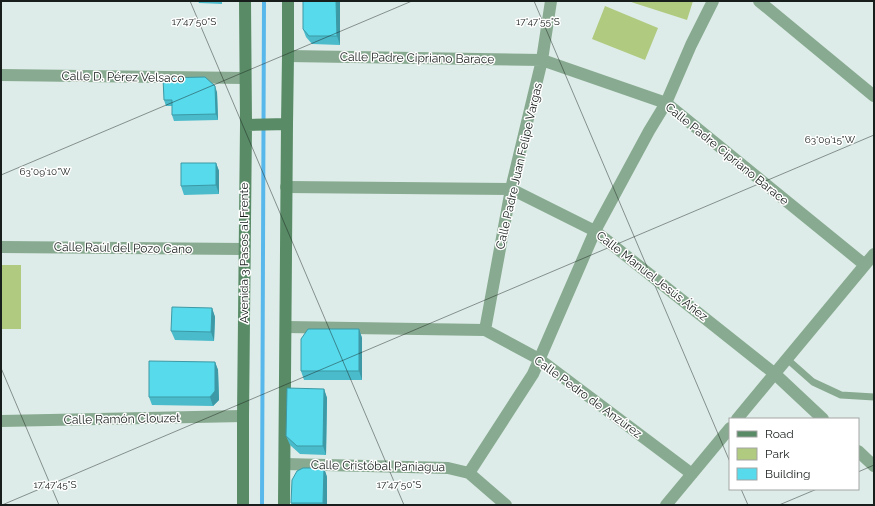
<svg xmlns="http://www.w3.org/2000/svg" width="875" height="506" font-family="Raleway,sans-serif">
  <rect width="100%" height="100%" fill="#ddece8"/>
  <!-- green -->
  <path fill="#b0ca7f" d="M628,1H693L687,20Z
    M605,6L658,28L645,60L592,39Z
    M1,265H21V329H1Z"/>
  <g fill="none" stroke-linecap="round" stroke-linejoin="round">
    <!-- stream -->
    <path stroke="#59b8eb" stroke-width="4" d="M262,505L264,1"/>
    <!-- lane -->
    <path stroke="#88aa90" stroke-width="7" d="M787,359L813,382L841,395L874,397"/>
    <!-- street -->
    <path stroke="#88aa90" stroke-width="12" d="M759,1L874,96
      M288,56L542,60L666,103L865,265
      M1,75L245,78
      M286,187L511,189L595,231L775,374L823,419
      M1,247L244,249
      M286,327L485,330L539,359L692,474
      M485,330L511,189L542,60L551,1
      M737,419L874,254
      M1,421L243,416
      M858,451L874,466
      M285,464L448,468L469,473L506,505
      M469,473L533,374L595,231L649,131L666,103L691,45L713,1
      M666,505L730,428"/>
    <!-- secondary -->
    <path stroke="#588b66" stroke-width="12" d="M246,125L287,124
      M243,505V416L246,125L245,1
      M284,505L287,124L288,56V1"/>
  </g>
  <!-- wall -->
  <path fill="#4abbcb" d="M198,1H222V4L199,3Z
    M340,1V45L312,44L306,37L303,29Z
    M217,92L218,120L174,121L172,115V106H166L164,100Z
    M216,163L219,171V194L184,195L181,186Z
    M212,308L215,317L214,341L175,340L171,331Z
    M359,329L362,338V380H304L301,371Z
    M215,362L218,370L219,400L213,406L152,405L149,397Z
    M324,389L327,398L326,455L300,454L290,445L286,436Z
    M324,468L327,477V505H292L291,503Z"/>
  <!-- shaded-wall -->
  <path fill="#3c99a5" d="M336,1H340V45L337,36Z
    M215,86L217,92L218,120L216,114Z
    M216,163L219,171V194L216,185Z
    M212,308L215,317L214,341L211,332Z
    M359,329L362,338V380L359,371Z
    M215,362L218,370L219,400L213,406L210,397Z
    M324,389L327,398L326,455L323,446Z
    M324,468L327,477V505H324L323,503Z"/>
  <!-- building -->
  <path fill="#56daec" stroke="#3c99a5" d="M303,1H336L337,36H309L303,29Z
    M205,77L215,86L216,114L172,115V100H164L163,78Z
    M181,163H216V185L181,186Z
    M172,307L212,308L211,332L171,331Z
    M308,329H359V371H301V339Z
    M149,361L215,362V391L210,397H149Z
    M287,388L324,389L323,446H297L286,436Z
    M303,468H324L323,503H291L292,480L297,471Z"/>
  <!-- ticks -->
  <path fill="none" stroke="#181e1c" stroke-width="1" stroke-opacity="0.45" d="M190,1L404,505M534,1L730,462M1,175L412,1M1,368L59,505M858,472L874,465M741,489L748,505M2,505L874,135M779,505L817,489"/>
  <g text-anchor="middle" dominant-baseline="central" stroke-width="3" stroke-linejoin="round" paint-order="stroke">
    <!-- street labels -->
    <g font-size="12" fill="#181e1c" stroke="#fff">
      <text transform="translate(417 58) rotate(1)">Calle Padre Cipriano Barace</text>
      <text transform="translate(123 77) rotate(1)">Calle D. Pérez Velsaco</text>
      <text transform="translate(727 154) rotate(39)">Calle Padre Cipriano Barace</text>
      <text transform="translate(519 166) rotate(-77)">Calle Padre Juan Felipe Vargas</text>
      <text transform="translate(123 248) rotate(1)">Calle Raúl del Pozo Cano</text>
      <text transform="translate(244 253) rotate(-90)">Avenida 3 Pasos al Frente</text>
      <text transform="translate(652 276) rotate(38)">Calle Manuel Jesús Áñez</text>
      <text transform="translate(588 397) rotate(36)">Calle Pedro de Anzúrez</text>
      <text transform="translate(122 419) rotate(-1)">Calle Ramón Clouzet</text>
      <text transform="translate(378 466) rotate(1)">Calle Cristóbal Paniagua</text>
    </g>
  </g>
  <g font-size="10" text-anchor="middle" fill="#181e1c" stroke="#fff" stroke-width="3" stroke-linejoin="round" paint-order="stroke">
    <text x="194" y="25">17°47'50"S</text>
    <text x="538" y="25">17°47'55"S</text>
    <text x="830" y="143">63°09'15"W</text>
    <text x="45" y="175">63°09'10"W</text>
    <text x="55" y="488">17°47'45"S</text>
    <text x="399" y="488">17°47'50"S</text>
  </g>
  <!-- border -->
  <rect width="875" height="506" fill="none" stroke="#181e1c" stroke-width="4"/>
  <!-- legend -->
  <rect x="729" y="418" width="130" height="72" fill="#ffffff" stroke="#a3a5a4"/>
  <rect x="737" y="431" width="20" height="6" fill="#588b66" stroke="#a3a5a4"/>
  <text x="765" y="438" font-size="12" fill="#181e1c">Road</text>
  <rect x="737" y="448" width="20" height="12" fill="#b0ca7f" stroke="#a3a5a4"/>
  <text x="765" y="458" font-size="12" fill="#181e1c">Park</text>
  <rect x="737" y="468" width="20" height="12" fill="#56daec" stroke="#a3a5a4"/>
  <text x="765" y="478" font-size="12" fill="#181e1c">Building</text>
</svg>
